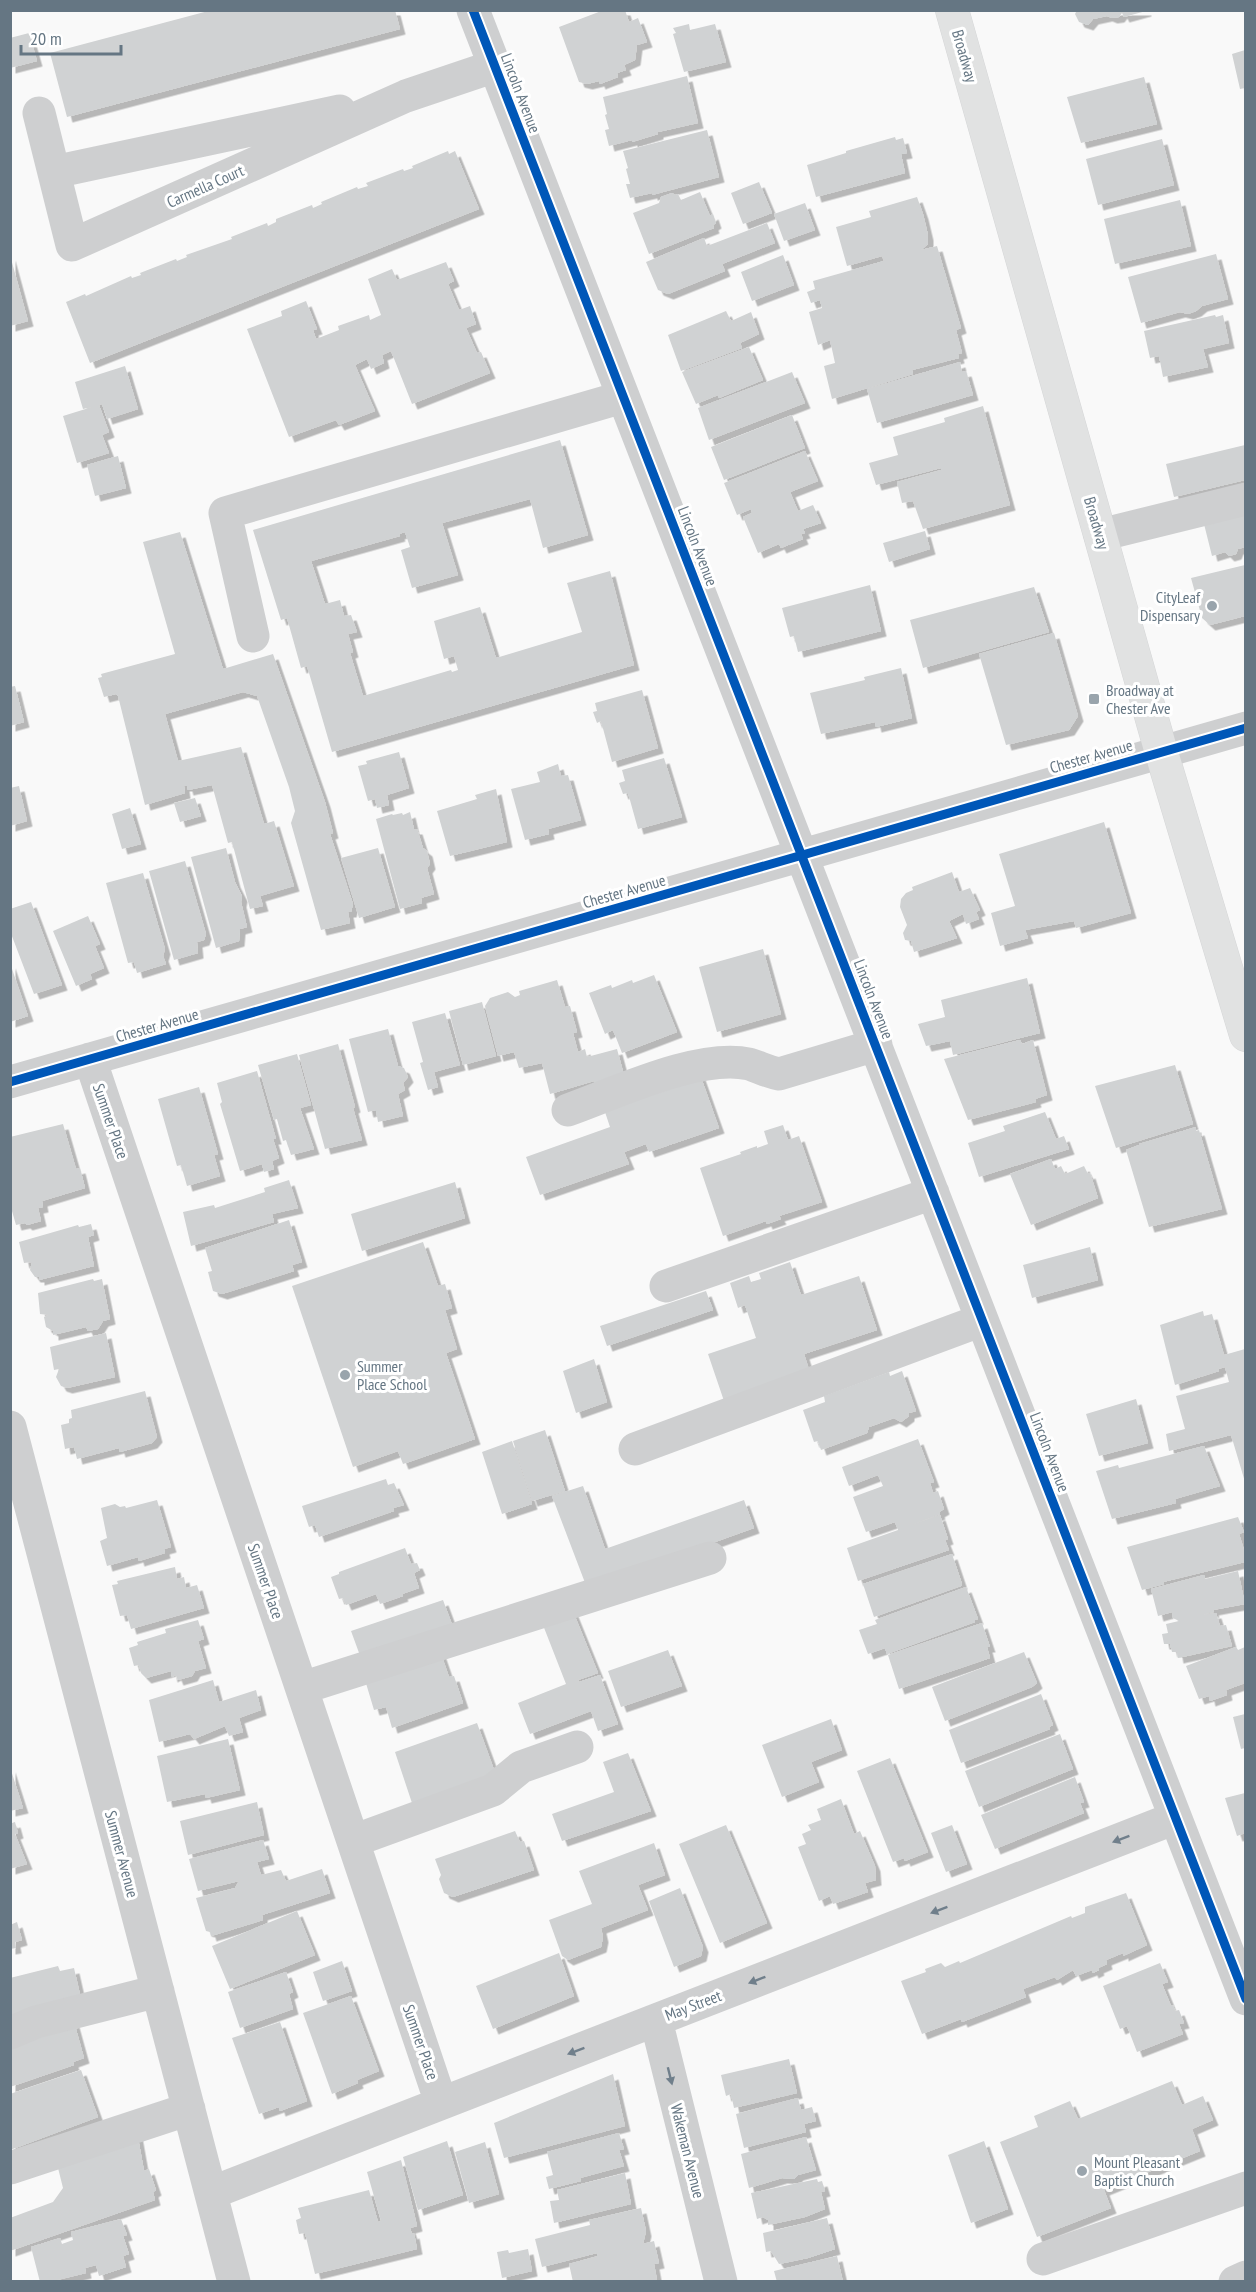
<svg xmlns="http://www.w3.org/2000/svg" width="1256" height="2292" font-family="'PT Sans Narrow',sans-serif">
  <defs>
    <filter id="shadow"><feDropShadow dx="5.5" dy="5.5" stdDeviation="0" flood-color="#0004"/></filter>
  </defs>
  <rect width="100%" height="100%" fill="#f9f9f9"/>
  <!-- building -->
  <path fill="#d0d2d3" filter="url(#shadow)" d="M212,10H395L400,29L67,117L50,53Z
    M604,10H625L629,22L638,18L647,42L637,45L635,60L624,65L626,70L617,73L618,77L600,84L599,81L587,84L579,82L559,27Z
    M1077,10H1146V11L1124,17L1122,13L1119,17L1112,18L1107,16L1093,19L1088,25L1079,22L1075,14Z
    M689,24L690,30L715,24L726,62L684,72L673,34L676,33L673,28Z
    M29,33L37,61L10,68V38Z
    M1245,50V88L1240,89L1232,54Z
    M687,76L698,123L658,132V134L632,142V140L609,146L605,130L609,129L605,115L607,114L603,97Z
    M1144,77L1157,124L1081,143L1067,97Z
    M707,130L719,177L652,195V193L630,198L626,184H630L626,169L628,168L623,151Z
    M895,137L896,140L903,138L907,153L901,154L905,173L816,197L807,165L846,153V151Z
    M1162,139L1174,185L1098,205L1086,159Z
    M448,151L449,154L455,151L479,209L90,363L66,302L85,294L86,296L131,276L132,278L141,275L140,273L176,259L177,261L187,257L186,255L232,239L231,237L267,223L268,226L276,222V219L312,205L313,208L322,204L321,202L357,187L358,189L368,186L366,183L403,169L404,171L413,168L412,166Z
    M759,182L772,213L743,224L731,193Z
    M700,192L710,216L713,214L716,223L713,225L714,228L649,254L633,213L659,203L661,197L672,193L675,195L678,194L681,200Z
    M917,197L923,214L928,235V244L921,250L937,246L961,328L956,330L962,353L958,354L959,358L912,370L913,374L832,399L824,366L835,363L830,340L818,345L809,312L822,308L820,300L811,303L807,292L815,289L813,281L884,261L882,256L847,266L836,227L871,217L869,211Z
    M1180,200L1191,246L1115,264L1104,219Z
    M805,203L815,230L784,241L774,214Z
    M767,223L775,243L722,264L725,271L668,294L658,290L646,262L704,238L707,246Z
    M1216,254L1228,299L1202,306L1196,311L1188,314L1180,312L1141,323L1128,277Z
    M10,255L28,321L10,326Z
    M783,255L794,285L752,301L741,272Z
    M446,262L454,281L448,284L459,310L470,306L476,324L466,328L477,353L481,352L490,373L412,404L391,351L382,355L384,363L371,369L367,359L355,365L375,411L339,425L336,420L289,437L247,329L282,316L281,311L306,301L317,329L313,330L316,339L339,330L338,326L369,315L370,320L381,315L368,279L392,269L397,280Z
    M726,311L731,321L751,312L759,334L740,343L742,348L681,371L668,335Z
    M1215,315L1216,317L1223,315L1229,343L1203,349L1208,367L1163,377L1159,356L1150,358L1144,331Z
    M749,347L763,380L719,398L718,395L696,404L682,372Z
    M960,362L962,372L966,371L973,395L877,423L867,389Z
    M125,366L138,409L107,419L102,404L99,405L109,432L102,435L109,453L77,463L63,416L92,407L83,409L75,382Z
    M792,372L805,403L709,440L698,408Z
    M983,406L1010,505L923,529L913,501L902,503L897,482L941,470V468L876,485L869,463L898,455L893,437L945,422L944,418Z
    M792,415L805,448L724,480L711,447Z
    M560,440L588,535L543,548L530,499L442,523L458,575L412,588L401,550L410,547L405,532L399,534L400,536L311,561L325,604L340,600L344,616L351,615L357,632L348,634L353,652L350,653L363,696L451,670L452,672L458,670L454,656L444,659L434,621L480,607L496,658L582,632L567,583L610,571L634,665L332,752L307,666L301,668L287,618L281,620L253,530Z
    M1245,445V480L1174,497L1166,464Z
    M805,451L818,481L790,492L798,511L813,505L821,523L803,529L805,533L801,534L803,539L781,548L779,544L758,553L743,517L752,513L751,509L737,515L724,483Z
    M118,456L126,488L95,496L87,465Z
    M1245,509V547L1238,549L1236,554L1229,556L1225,552L1212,556L1203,520Z
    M925,531L930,549L889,562L883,543Z
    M180,532L223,669L273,654L325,802L333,833L330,834L353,904L351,912H348L350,923L321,930L291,823L295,811L289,787L257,696L243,692L165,714L178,761L241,747L264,824L274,821L294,886L260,896L263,906L250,909L232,842L228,843L212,785L188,790L187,786H184L185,793L145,805L118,696L116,694L104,697L98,678L102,677L101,674L175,654L143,542Z
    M1245,565V616L1210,625L1202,618L1191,578Z
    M870,585L881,631L798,652L794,636L790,637L782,608Z
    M1034,587L1049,632L923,668L910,620Z
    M1054,633L1078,716L1069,730L1006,745L979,654Z
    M901,668L912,718L876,727L875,722L821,734L810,693L865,680L864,677Z
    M15,686L24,722L10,726V687Z
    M642,690L658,748L612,762L601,721L597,723L593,712L597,711L595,703Z
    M399,752L409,788L387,795L389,805L377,808L375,799L368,801L358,766L367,764L366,761Z
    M664,758L682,817L638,829L628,793L623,794L619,783L625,781L622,770Z
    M558,764L561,776L568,775L581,820L548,829L549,834L525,840L511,789L540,782L537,772Z
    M19,786L27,821L10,826V788Z
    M496,789L507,842L450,856L437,811L477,799L475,795Z
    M195,798L201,816L180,822L174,803Z
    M130,808L141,844L122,849L112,814Z
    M410,812L414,829H417L423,848L427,851L430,864L427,868L434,894L421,898L422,903L400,909L376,819L392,814L393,815L402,813L403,815Z
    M1104,822L1131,913L1076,928L1074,921L1025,930L1028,938L1000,946L991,913L1015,906L999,854Z
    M226,848L235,882L242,896L241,902L247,927L240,929L239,941L216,948L191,857Z
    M378,848L395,907L359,918L341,858Z
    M185,861L206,934L204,940L197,942L198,953L174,960L149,871Z
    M952,872L959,892L970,888L980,910L976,912L979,919L966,924L963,914L949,921L957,938L914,952L911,941L905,940L903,933L907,925L900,907L901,899L906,893L913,890L912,887Z
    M143,873L165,949L163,956L166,964L137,973L134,962L128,963L106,883Z
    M31,902L62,985L34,994L10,931V909Z
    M88,916L100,944L95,946L104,968L90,974L92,979L76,986L53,931Z
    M763,949L781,1014L717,1032L699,967Z
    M10,963L28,1016L10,1022Z
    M654,975L677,1032L622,1053L613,1030L605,1034L589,993L611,985L612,988L632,980L633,983Z
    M1027,978L1040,1033L953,1055L950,1041L926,1046L918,1024L945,1017L941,1000Z
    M557,980L565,1007L570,1006L577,1032L573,1033L578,1052L585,1049L587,1057L617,1049L625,1079L597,1087L594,1081L550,1094L542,1063L519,1068L514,1052L498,1056L485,1006L490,998L508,992L515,997L520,995L519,991Z
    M482,1002L496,1056L463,1065L449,1011Z
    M445,1013L460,1065L434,1072L438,1087L428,1090L420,1063L423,1062L412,1022Z
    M388,1029L398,1066L404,1068L408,1077L403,1083L405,1090L398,1094L403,1116L378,1122L376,1110L368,1112L349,1039Z
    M1020,1040L1022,1044L1033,1040L1047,1095L1035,1099L1036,1102L968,1120L944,1059Z
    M338,1044L355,1107L353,1108L362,1140L325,1149L299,1055Z
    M297,1054L311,1105L300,1108L314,1149L291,1155L286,1140L283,1141L277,1119L274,1120L258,1065Z
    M1175,1065L1193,1124L1116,1148L1095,1086Z
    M698,1069L719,1128L649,1152L646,1144L624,1152L629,1164L540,1195L526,1157L610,1127L604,1109Z
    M257,1071L276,1139H273L279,1158L272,1161L274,1169L264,1172L262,1164L240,1171L220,1104L222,1102L217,1083Z
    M199,1087L218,1154L214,1155L220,1176L187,1186L181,1165L177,1166L158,1099Z
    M1045,1112L1056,1139L1064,1136L1069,1149L979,1177L968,1143L1005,1131L1003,1126Z
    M63,1124L76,1169L80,1168L85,1188L42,1201L43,1207L38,1208L41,1221L27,1225L25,1223L16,1225L10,1204V1137Z
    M783,1125L788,1140L799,1136L822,1202L779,1216L781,1219L767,1224L766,1221L723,1236L700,1168L741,1154L740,1152L757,1146V1148L768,1144L764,1131Z
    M1196,1127V1131L1199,1130L1222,1209L1149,1227L1126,1150L1139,1145V1144Z
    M1051,1159L1055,1169L1061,1166L1065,1174L1084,1166L1088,1174L1090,1173L1098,1198L1031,1225L1010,1174Z
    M289,1180L298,1208L272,1214L274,1222L191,1246L183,1212L214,1205L215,1208L265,1192L264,1188Z
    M455,1182L465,1218L362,1251L351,1214Z
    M289,1220L302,1262L292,1265L294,1271L222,1294L213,1291L208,1272L212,1271L205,1248Z
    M91,1224L94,1235L88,1237L94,1266L39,1280V1277H35L30,1270L32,1262L24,1263L19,1242L78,1225L79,1227Z
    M423,1242L438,1286L445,1284L452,1308L445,1310L457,1349L446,1353L475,1439L403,1464L398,1451L353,1467L292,1286Z
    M1090,1247L1098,1280L1032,1298L1023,1265Z
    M790,1262L801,1295L859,1276L877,1330L804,1354L810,1373L724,1401L708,1354L756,1338L745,1305L738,1308L730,1283L749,1276L751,1282L761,1279L759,1273Z
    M93,1279L94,1281L102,1279L110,1319L103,1321L98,1329L88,1331L86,1327L53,1335V1331L46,1327L44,1317L48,1315L40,1314L38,1293Z
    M706,1291L713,1310L607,1346L600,1326Z
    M1203,1311L1204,1316L1212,1314L1224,1355L1245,1349V1482L1231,1435L1169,1451L1166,1434L1185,1429L1176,1396L1229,1382L1225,1367L1218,1369L1219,1371L1175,1385L1160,1325Z
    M106,1333L115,1377L67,1388L61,1386L56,1377L59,1369L54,1370L50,1347Z
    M594,1359L607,1402L576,1413L563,1371Z
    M902,1371L916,1411L909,1413V1416L901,1422L894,1418L869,1427L867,1433L821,1450L818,1441L814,1442L803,1410L825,1402L824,1396L889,1372L890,1376Z
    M145,1391L157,1437L152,1443L120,1452L119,1448L77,1459L74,1447L65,1449L61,1425L69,1423V1419L72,1418L71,1410Z
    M1136,1399L1148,1443L1099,1456L1086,1414Z
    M545,1430L565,1491L532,1501L513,1441Z
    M918,1439L934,1482L930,1483L933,1493L938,1491L944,1509L939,1512L940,1514L911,1525L940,1515L948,1539L945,1540L949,1550L858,1581L847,1548L898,1530L895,1522L866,1532L853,1497L883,1486L878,1475L849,1486L842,1467Z
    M512,1441L532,1504L502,1514L482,1452Z
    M1204,1446L1220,1486L1175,1499L1176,1503L1112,1519L1096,1471L1118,1465L1119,1468Z
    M386,1479L388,1485L394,1483L404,1505L393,1508L394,1511L319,1537L315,1525L309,1527L302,1506Z
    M583,1486L605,1549L744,1500L754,1528L587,1588L552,1496Z
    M157,1500L171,1547L164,1549L165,1553L139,1561L138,1557L107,1566L100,1541L107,1538L101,1508L115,1504L120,1507L125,1506L126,1508Z
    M1238,1517L1244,1532L1239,1534L1245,1553V1562L1163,1582L1164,1584L1142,1590L1127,1547Z
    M405,1548L411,1564L417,1563L420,1570L414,1573L419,1588L402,1594L403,1596L380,1604L376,1594L346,1605L343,1598L339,1599L331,1577L339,1574V1572Z
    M952,1554L962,1584L961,1586L874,1617L863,1584Z
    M175,1567L177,1579L184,1577L186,1588L197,1585L204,1608L131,1629L127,1615L120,1616L112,1585L118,1584L117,1581Z
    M1238,1571L1245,1604L1213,1610L1214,1612L1201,1615L1216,1613L1220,1626L1226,1625L1232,1646L1178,1658L1177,1652H1172L1170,1644H1164L1162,1634L1168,1633L1166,1624L1179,1621L1173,1618L1172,1612L1158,1616L1151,1589L1204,1575L1205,1579Z
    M966,1587L978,1619L975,1620V1622L887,1654L885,1648L868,1654L859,1630L877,1624L875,1620Z
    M443,1600L454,1630L362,1661L351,1631Z
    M572,1609L598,1673L578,1680L579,1682L600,1675L618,1724L598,1731L591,1711L530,1734L518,1703L566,1684L541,1620Z
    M198,1620L204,1639L198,1641L206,1668L195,1671L192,1676L178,1680L176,1675L172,1677L171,1671L146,1678L141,1673L139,1665L134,1666L129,1648L138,1645L137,1642L166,1633L165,1629Z
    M982,1623L990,1647H987L990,1658L899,1689L888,1655Z
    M1236,1647L1238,1650L1245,1647V1683L1226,1690L1227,1695L1210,1701L1209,1696L1199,1699L1186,1666Z
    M668,1650L682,1686L621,1707L608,1671Z
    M440,1651L449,1677L454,1676L463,1703L392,1728L386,1707L374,1710L365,1680Z
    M1024,1652L1037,1683L1032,1687L945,1721L932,1687Z
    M213,1680L219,1702L256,1690L261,1710L239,1718L243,1732L229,1736L225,1726L194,1739L190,1734L159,1742L149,1700Z
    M1041,1694L1053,1725L1049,1727L1050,1729L961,1763L949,1730Z
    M1245,1714V1748L1241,1749L1233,1717Z
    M831,1719L842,1750L811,1762L819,1782L782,1797L762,1745Z
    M477,1723L497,1778L413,1806L395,1752Z
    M1060,1734L1073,1769L979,1807L965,1771Z
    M228,1739L240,1790L206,1798L205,1794L167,1802L157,1756Z
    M628,1753L651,1811L562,1841L552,1814L614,1792L603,1762Z
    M890,1758L928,1852L905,1861L904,1858L893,1862L857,1771Z
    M10,1767L23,1808L10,1811Z
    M1075,1777L1084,1802L1080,1803L1084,1813L995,1849L981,1815Z
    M1245,1793V1833L1237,1836L1225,1798Z
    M841,1799L854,1834L860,1831L875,1866L876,1880L865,1883L868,1892L833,1904L830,1896L819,1901L798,1847L806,1844L802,1834L811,1830L808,1825L821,1820L817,1809Z
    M257,1802L264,1835L188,1855L180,1821Z
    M10,1820L12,1823L15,1822L18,1833L15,1834L27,1864L10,1869Z
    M726,1825L767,1923L720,1943L679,1844Z
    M952,1825L967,1864L946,1872L931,1833Z
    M515,1831L520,1842L524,1841L534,1870L453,1897L444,1893L439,1879L441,1875L435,1859Z
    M263,1840L269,1859L257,1862L261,1875L281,1870L286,1881L322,1869L330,1893L262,1915L263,1920L211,1936L210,1932L206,1931L196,1898L235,1888L239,1881L198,1891L189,1859Z
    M654,1843L665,1875L638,1885L648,1910L601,1928L603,1937L601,1947L568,1960L562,1956L549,1920L592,1904L579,1871Z
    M680,1888L703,1947L701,1956L674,1967L649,1901Z
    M1126,1893L1147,1945L1123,1956V1953L1106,1960L1107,1964L1098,1968L1099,1970L1093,1973L1092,1970L1076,1976L1073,1970L1057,1980L1055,1977L1023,1989L1026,1997L962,2022L961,2019L922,2034L901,1981L926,1972L925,1969L941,1963L945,1967L959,1961L960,1963L1071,1916L1072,1918L1085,1913V1907Z
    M297,1911L315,1955L230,1989L212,1946Z
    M17,1922L22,1940L15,1942L16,1948L10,1949V1925Z
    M559,1953L574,1996L493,2029L476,1986Z
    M342,1961L352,1991L323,2001L313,1972Z
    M1160,1963L1168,1982L1162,1984L1171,2006L1173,2005L1175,2011L1179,2010L1184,2023L1179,2024L1183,2034L1137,2052L1127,2026L1120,2029L1103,1986Z
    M58,1966L60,1971L74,1968L81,1999L10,2023V1978Z
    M286,1972L293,1992L289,1994L293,2009L240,2028L228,1992Z
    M351,1996L379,2071L357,2080L358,2083L332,2094L303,2013Z
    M74,2022L84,2058L73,2062L74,2065L10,2087V2042Z
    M280,2022L307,2101L280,2111L279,2107L259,2114L232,2038Z
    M789,2059L797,2093L734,2108L731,2094L726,2096L721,2075Z
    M81,2070L98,2117L10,2150V2094Z
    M613,2074L625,2126L504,2158L494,2123Z
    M1172,2081L1182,2105L1203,2096L1213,2120L1192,2129L1200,2151L1104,2190L1111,2208L1037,2237L1000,2142L1038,2127L1034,2116L1070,2101L1078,2119Z
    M798,2098L801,2110L812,2107L816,2121L804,2124L806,2132L744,2148L736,2114Z
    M137,2132L144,2171L149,2169L156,2190L153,2192L155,2200L10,2251V2218L53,2202L63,2188L56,2160Z
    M619,2133L624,2149L619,2150L624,2166L580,2178L581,2181L549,2189L546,2177L553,2175L547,2152Z
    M806,2137L816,2170L798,2175L794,2179L782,2178L749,2188L741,2154Z
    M447,2141L463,2195L418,2210L403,2157Z
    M984,2141L1008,2209L971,2223L948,2155Z
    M485,2142L499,2194L469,2203L455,2152Z
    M401,2160L414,2213L417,2226L410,2228L412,2234L414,2233L417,2249L315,2274L305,2233L299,2234L296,2220L301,2218L298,2208L369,2190L378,2222L381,2221L367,2172Z
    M625,2173L631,2204L554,2223L550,2201L559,2200L557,2190Z
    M817,2179L818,2182L822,2181L825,2191L821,2192L825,2209L805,2217L768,2225V2220L763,2217L757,2219L751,2193Z
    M641,2208L646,2231L643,2244L654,2241L659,2263L654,2264L657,2280L650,2282H573L569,2264L598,2256L597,2253L542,2267L535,2239L590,2225L589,2220Z
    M827,2218L835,2249L808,2258L779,2264L771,2251L766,2252L763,2233Z
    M121,2219L127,2235L123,2236L129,2254L123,2256L126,2267L99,2276L96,2265L85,2268L86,2273L49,2282H40L31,2247L60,2238L62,2244L73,2240L71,2232Z
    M528,2249L532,2271L502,2278L497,2252L508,2250L509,2253Z
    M837,2256L843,2282H777L774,2271Z"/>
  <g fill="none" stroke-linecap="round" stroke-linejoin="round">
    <defs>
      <path id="major" d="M952,10L1161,751L1246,1035"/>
    </defs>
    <!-- major casing -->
    <use href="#major" stroke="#d5d6d7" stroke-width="34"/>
    <!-- minor -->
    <path stroke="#cecfd0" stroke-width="33" d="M473,10L1246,1999
      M39,113L72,245L406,96L495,66
      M54,172L340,111
      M1100,535L1246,499
      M253,636L225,513L623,397
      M90,1059L441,2103
      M10,1082L1246,728
      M568,1110C616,1093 699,1053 749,1064C759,1067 768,1072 779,1074L876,1045
      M666,1286L933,1193
      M10,1427L234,2282
      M635,1449L982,1320
      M302,1688L710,1558
      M353,1841L493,1790L521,1767L577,1747
      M656,2020L721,2282
      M10,2033L36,2022L158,1991
      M10,2168L189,2109
      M211,2193L1175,1818
      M1043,2259L1246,2188
      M1235,2282L1246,2277"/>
    <!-- major -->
    <use href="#major" stroke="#e1e2e2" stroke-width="33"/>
    <defs>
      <path id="cycleway" d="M473,10L1246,1999
        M10,1082L1246,728"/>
    </defs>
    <!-- cycleway casing -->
    <use href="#cycleway" stroke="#fff" stroke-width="13"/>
    <!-- cycleway -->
    <use href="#cycleway" stroke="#0057b8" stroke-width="9"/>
  </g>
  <!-- one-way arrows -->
  <defs><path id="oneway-solid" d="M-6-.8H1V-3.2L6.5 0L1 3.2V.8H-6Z" transform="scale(1.5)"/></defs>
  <g fill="#707f8b">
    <use href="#oneway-solid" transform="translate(1121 1839) rotate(159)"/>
    <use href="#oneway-solid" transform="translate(939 1910) rotate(159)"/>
    <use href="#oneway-solid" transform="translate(757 1980) rotate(159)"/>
    <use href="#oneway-solid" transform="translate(576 2051) rotate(159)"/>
    <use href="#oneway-solid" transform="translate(670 2076) rotate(76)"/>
  </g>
  <!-- markers -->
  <g fill="#99a4ac" stroke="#fff" stroke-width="2">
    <circle cx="1212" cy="606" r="6"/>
    <rect x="1088" y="693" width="12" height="12" rx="3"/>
    <circle cx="345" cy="1375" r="6"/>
    <circle cx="1082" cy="2171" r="6"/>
  </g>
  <g text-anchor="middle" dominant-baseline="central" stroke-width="6" stroke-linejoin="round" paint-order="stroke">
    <!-- street labels -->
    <g font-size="16" fill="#657683" stroke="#fff">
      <text transform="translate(965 56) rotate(74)">Broadway</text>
      <text transform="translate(521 93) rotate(69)">Lincoln Avenue</text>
      <text transform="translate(205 186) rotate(-24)">Carmella Court</text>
      <text transform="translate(1097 523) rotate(74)">Broadway</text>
      <text transform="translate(698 546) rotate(69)">Lincoln Avenue</text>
      <text transform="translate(1091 756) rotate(-16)">Chester Avenue</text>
      <text transform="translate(624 891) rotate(-16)">Chester Avenue</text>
      <text transform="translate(874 999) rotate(69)">Lincoln Avenue</text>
      <text transform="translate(157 1025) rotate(-16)">Chester Avenue</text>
      <text transform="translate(111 1121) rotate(71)">Summer Place</text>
      <text transform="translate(1050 1452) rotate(69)">Lincoln Avenue</text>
      <text transform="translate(266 1581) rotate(71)">Summer Place</text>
      <text transform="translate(122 1854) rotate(75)">Summer Avenue</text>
      <text transform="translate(693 2005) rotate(-21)">May Street</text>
      <text transform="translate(421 2042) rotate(71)">Summer Place</text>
      <text transform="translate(688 2151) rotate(76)">Wakeman Avenue</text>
    </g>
    <!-- poi labels -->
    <g font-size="16" fill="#657683" stroke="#fff" text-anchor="start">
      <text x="1200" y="597" text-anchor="end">CityLeaf<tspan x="1200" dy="18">Dispensary</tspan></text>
      <text x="1106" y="690">Broadway at<tspan x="1106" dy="18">Chester Ave</tspan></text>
      <text x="357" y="1366">Summer<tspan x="357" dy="18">Place School</tspan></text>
      <text x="1094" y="2162">Mount Pleasant<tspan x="1094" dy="18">Baptist Church</tspan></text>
    </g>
  </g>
  <!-- border -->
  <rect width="1256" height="2292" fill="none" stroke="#657683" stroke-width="24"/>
  <!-- scale -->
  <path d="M21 45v9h100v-9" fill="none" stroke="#657683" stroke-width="3"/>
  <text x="30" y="45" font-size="18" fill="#657683" stroke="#ffffff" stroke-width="4.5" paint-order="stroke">20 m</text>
</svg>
